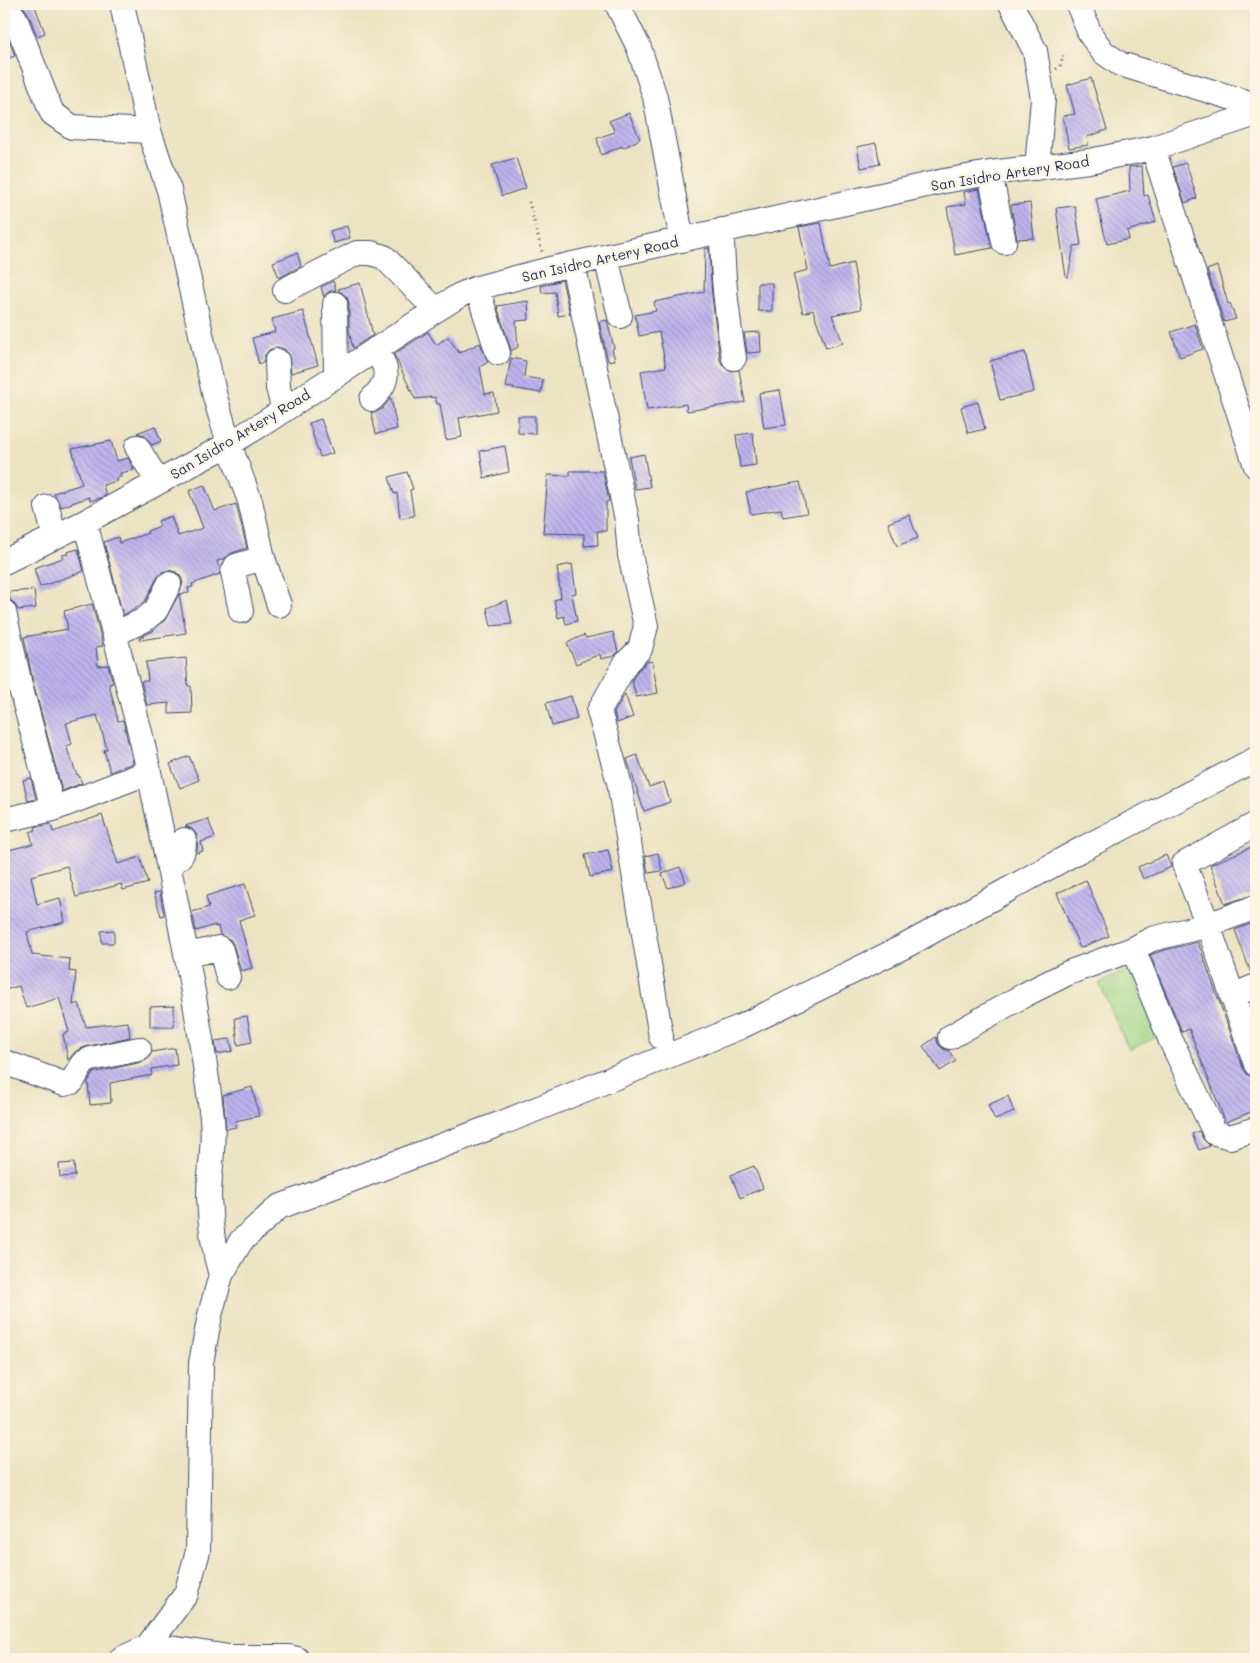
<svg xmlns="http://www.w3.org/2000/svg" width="1260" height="1663" font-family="Mali,sans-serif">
  <defs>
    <pattern id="building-back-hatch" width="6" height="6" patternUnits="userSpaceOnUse" patternTransform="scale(1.25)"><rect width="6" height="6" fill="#bfb4ee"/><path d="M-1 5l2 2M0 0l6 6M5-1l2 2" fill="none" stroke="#9a93c4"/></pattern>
  </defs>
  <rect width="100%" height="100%" fill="#fcf5e5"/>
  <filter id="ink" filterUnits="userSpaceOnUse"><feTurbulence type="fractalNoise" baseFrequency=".02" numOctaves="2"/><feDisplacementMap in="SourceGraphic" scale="10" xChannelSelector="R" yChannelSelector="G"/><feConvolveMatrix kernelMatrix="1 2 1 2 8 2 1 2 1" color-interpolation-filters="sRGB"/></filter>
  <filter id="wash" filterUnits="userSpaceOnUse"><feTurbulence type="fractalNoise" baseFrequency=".0096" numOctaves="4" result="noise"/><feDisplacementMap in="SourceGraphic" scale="20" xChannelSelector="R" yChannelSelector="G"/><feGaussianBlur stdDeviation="1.12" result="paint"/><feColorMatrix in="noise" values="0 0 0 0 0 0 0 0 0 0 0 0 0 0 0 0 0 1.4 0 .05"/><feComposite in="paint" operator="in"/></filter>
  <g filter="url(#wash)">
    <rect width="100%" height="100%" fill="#ebe3c1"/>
    <!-- grass -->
    <path fill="#a0d687" stroke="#5e8272" d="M1130,969L1159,1036L1129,1050L1099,983Z"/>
    <g id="blocks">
      <!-- building -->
      <path fill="url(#building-back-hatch)" d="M21,4H34L45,33L37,36L28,13Z
        M4,27L15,56L4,60Z
        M1091,78L1107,130L1087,137L1088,145L1069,148L1063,116L1075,114L1067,85Z
        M629,113L640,139L623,148L622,146L601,155L597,138L615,132L609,121Z
        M876,143L880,164L861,168L857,147Z
        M516,158L526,188L502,196L492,165Z
        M1186,163L1197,198L1185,203L1173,167Z
        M1142,166L1144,196L1148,195L1156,222L1127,231L1129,239L1107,244L1096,199L1130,191L1129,167Z
        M979,189L992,248L955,255L947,207L966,204L964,192Z
        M1030,203L1034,238L1017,239L1011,205Z
        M1075,206L1081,245L1074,246L1068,277H1066L1056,208Z
        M821,223L830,269L853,263L861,309L832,315L843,343L826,348L813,310L803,313L793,274L808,270L799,227Z
        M347,226L350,238L334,243L330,231Z
        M709,248L712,296L720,360L723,366L729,371L739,370L745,402L687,411L686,404L647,410L641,371L666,367L659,332L639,336L635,315L656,311L654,302L704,292L705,249Z
        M297,253L301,266L279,278L273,262Z
        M1217,266L1228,304L1230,303L1236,319L1224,322L1207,270Z
        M562,280L570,314L558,316L555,292L542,293L541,286Z
        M333,281L336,290L328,292L324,297L321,287Z
        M360,283L373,335L353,348L349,331V303L347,297L339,291L338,289Z
        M758,283H772V311H758Z
        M528,301L529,320L516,321L518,347L511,351L497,306Z
        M303,311L318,365L291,373L289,354L284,349L277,347L269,350L265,355L263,363L259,364L252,338L275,332L272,319Z
        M607,320L614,348L612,349L615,360L608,361L599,322Z
        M1195,324L1203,349L1180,357L1171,332Z
        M428,332L436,345L448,337L459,353L480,343L488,362L480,367L485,394L494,393L497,411L459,418L462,437L446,440L440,404H437L435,397L415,399L394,354Z
        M760,332L761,352L747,353L744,333Z
        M1025,352L1034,392L1000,400L990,361Z
        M511,358L526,361L524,377L543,380L541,393L506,387Z
        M780,390L786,425L764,428L759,393Z
        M391,398L397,429L376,434L371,412H377L382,409Z
        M978,402L985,429L968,433L961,407Z
        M518,416H535V434L518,433Z
        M321,419L333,453L320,457L309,423Z
        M155,426L161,441L152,445L144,435L137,433Z
        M753,433L756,465L740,467L736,435Z
        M111,441L117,461L128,458L134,470L120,473L121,477L116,478L117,481L103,485L106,495L100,498L90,501L89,497L61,507L54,493L82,484L72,449Z
        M505,446L509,472L484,478L480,451Z
        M644,454L650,487L635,489L629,457Z
        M570,471H603L609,501L606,502V531H597L598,545L584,546V534L543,533L548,475L570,476Z
        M407,472L413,489L410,490L414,516L400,518L397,493L394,494L389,477Z
        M800,482L807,513L783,517L781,509L751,514L746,492Z
        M204,485L215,511L236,504L247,548L232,553L224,559L217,561L220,570V574L192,584L193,587L188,588L189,593L179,594L183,583L181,577L176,572L169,570L162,572L157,578L145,601L136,608L123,615L104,542L118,537L119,543L148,533L147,531L160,526L158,521L171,516L178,536L203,528L189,491Z
        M909,515L918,538L897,546L888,523Z
        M78,549L84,571L40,587L34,568L63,558L62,555L68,554L67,552Z
        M572,564L576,593L572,594L577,621L566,624L564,616L558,618L554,600L561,598L557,567Z
        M34,590L36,608L18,610L14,603L10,600L9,592Z
        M179,594L186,633L140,640L139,638L153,631L165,620Z
        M507,600L512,624L491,626L487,608Z
        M92,604L103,646L96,647L98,666L108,665L113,683L109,684L118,721L123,720L133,763L110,772L104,750L107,749L97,715L66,723L72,744L66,746L77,775L78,774L82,783L62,791L33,682L24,637L68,629L64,611Z
        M613,632L618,652L614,656L601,659L600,654L576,664L567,643L584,635L586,638Z
        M186,658L188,686H191L192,713L169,714V703L147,705L141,681H148L146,662Z
        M652,661L658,693L636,697L632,680L637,671L647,662Z
        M625,694L633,717L617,723L614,713Z
        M571,696L577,719L552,726L546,703Z
        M637,755L649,787L664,782L670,802L644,811L627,759Z
        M189,756L199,780L180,788L170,764Z
        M31,778L36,799L28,801L23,780Z
        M102,815L118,864L140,857L148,883L123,890L121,884L76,897L67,866L31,876L37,904L60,898L65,922L27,932L32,955L70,959L69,971L76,972L73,1005L79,1003L86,1027L128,1022L130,1037L85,1047L76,1051L68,1060L63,1034L69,1032L59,998L26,1008L19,986L4,990V851L33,844L30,832L36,830L35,827L51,824L53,832Z
        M208,819L215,837L201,842L203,851L197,853L198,840L196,834L192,829L185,826Z
        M1256,845V894L1225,904L1210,865Z
        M608,850L613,872L590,877L585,855Z
        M658,853L662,871L648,873L645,856Z
        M1166,855L1171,867L1143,879L1138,867Z
        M680,867L686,882L668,888L662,874Z
        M1086,880L1109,936L1080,948L1057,893Z
        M245,884L255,915L239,920L252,968L241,971L234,947L231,940L220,935L218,926L215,927V925L196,931L192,912L209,907L206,896Z
        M160,892L164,915L161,916L154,893Z
        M1256,922V972L1251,973L1235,930Z
        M114,930V943H102L101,931Z
        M1198,942L1243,1068L1247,1074L1252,1077L1256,1087V1110L1226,1122L1225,1121L1189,1029L1182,1032L1150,955L1161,951Z
        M174,1006V1027H150V1007Z
        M247,1016L252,1042L238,1045L235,1018Z
        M936,1037L938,1044L943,1049L949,1051L956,1061L940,1071L923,1046Z
        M230,1039L233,1051L217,1054L215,1041Z
        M175,1048L177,1065L151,1069L152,1075L110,1083L111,1103L90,1105L88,1082L93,1073L142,1062L148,1059L152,1052Z
        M252,1087L259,1116L235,1121L236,1127L226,1129L223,1095Z
        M1008,1096L1014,1112L995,1120L988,1105Z
        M1199,1131L1203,1139L1210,1146L1199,1150L1192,1134Z
        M74,1163L75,1176L60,1177L59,1164Z
        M754,1166L763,1188L740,1198L731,1175Z"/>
    </g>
  </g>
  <g filter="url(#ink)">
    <use href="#blocks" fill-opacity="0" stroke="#3a4a6d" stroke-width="1"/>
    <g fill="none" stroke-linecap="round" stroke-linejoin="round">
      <defs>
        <path id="minor" d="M122,4L149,131
          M617,4L639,48L655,97L682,240
          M1011,4L1035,51L1043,99L1037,168
          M1078,4L1090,34L1103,52L1120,64L1256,105
          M4,7L8,9L15,18L52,113L72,127L149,131L169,190L215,397L229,444L250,501L263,558L279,605
          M1153,148L1256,466
          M990,173L1004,242
          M722,230C722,274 727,316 734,358
          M606,257L620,316
          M573,264L627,520L630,555L646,626L640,649L626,663L599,711L619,782L661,1037
          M477,288L498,353
          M285,290L357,253H371L384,257L436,310
          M335,304L336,376
          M277,361L278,388L284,410
          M372,399C390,381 389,370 376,349
          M137,447L158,482
          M47,507L55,537
          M4,562L85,522L229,444L267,421L436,310L460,295L477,288L546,270L944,181L990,173L1089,161L1153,148L1256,114
          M241,611L233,572L236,566L263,558
          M4,612L20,685L53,809
          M115,634L144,620L156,610L169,584
          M149,772C173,887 198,1001 212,1118C215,1144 209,1171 209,1197C210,1224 213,1249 221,1275
          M4,820L53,809L149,772L140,732L85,522
          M1256,824L1184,864L1208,925L1256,1064
          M169,865C181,857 184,856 184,840
          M1256,907L1208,925L1152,939L1133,949L1171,1041L1215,1133L1230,1137L1256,1129
          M187,955L219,948L221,950L228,977
          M1232,996L1256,986
          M950,1037L1026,994L1068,973L1133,949
          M4,1062L64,1084L72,1082L83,1063L91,1059L139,1049
          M147,1647L177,1649L229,1657H288L297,1659
          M121,1659L147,1647L186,1594L198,1551L201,1363L210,1315L221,1275L241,1241L279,1207L502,1123L740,1027L907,945L1082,849L1256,759"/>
      </defs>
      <!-- minor casing -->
      <use href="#minor" stroke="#3a4a6d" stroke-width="26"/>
      <!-- path -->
      <path stroke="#3a4a6d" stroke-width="3" stroke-dasharray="1 4" stroke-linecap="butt" d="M1056,69L1060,66L1064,55
        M529,202L542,252"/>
      <!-- minor -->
      <use href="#minor" stroke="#fff" stroke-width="24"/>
    </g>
  </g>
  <g text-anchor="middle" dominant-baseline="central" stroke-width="5" stroke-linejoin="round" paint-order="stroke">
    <!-- street labels -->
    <g font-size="14" fill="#1b2f5e" stroke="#fcf5e5">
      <text transform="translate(1010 173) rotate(-9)">San Isidro Artery Road</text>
      <text transform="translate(600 259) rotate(-13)">San Isidro Artery Road</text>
      <text transform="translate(240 434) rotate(-31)">San Isidro Artery Road</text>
    </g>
  </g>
  <!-- margin -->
  <rect width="1260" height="1663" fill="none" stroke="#fcf5e5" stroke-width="20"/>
</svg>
